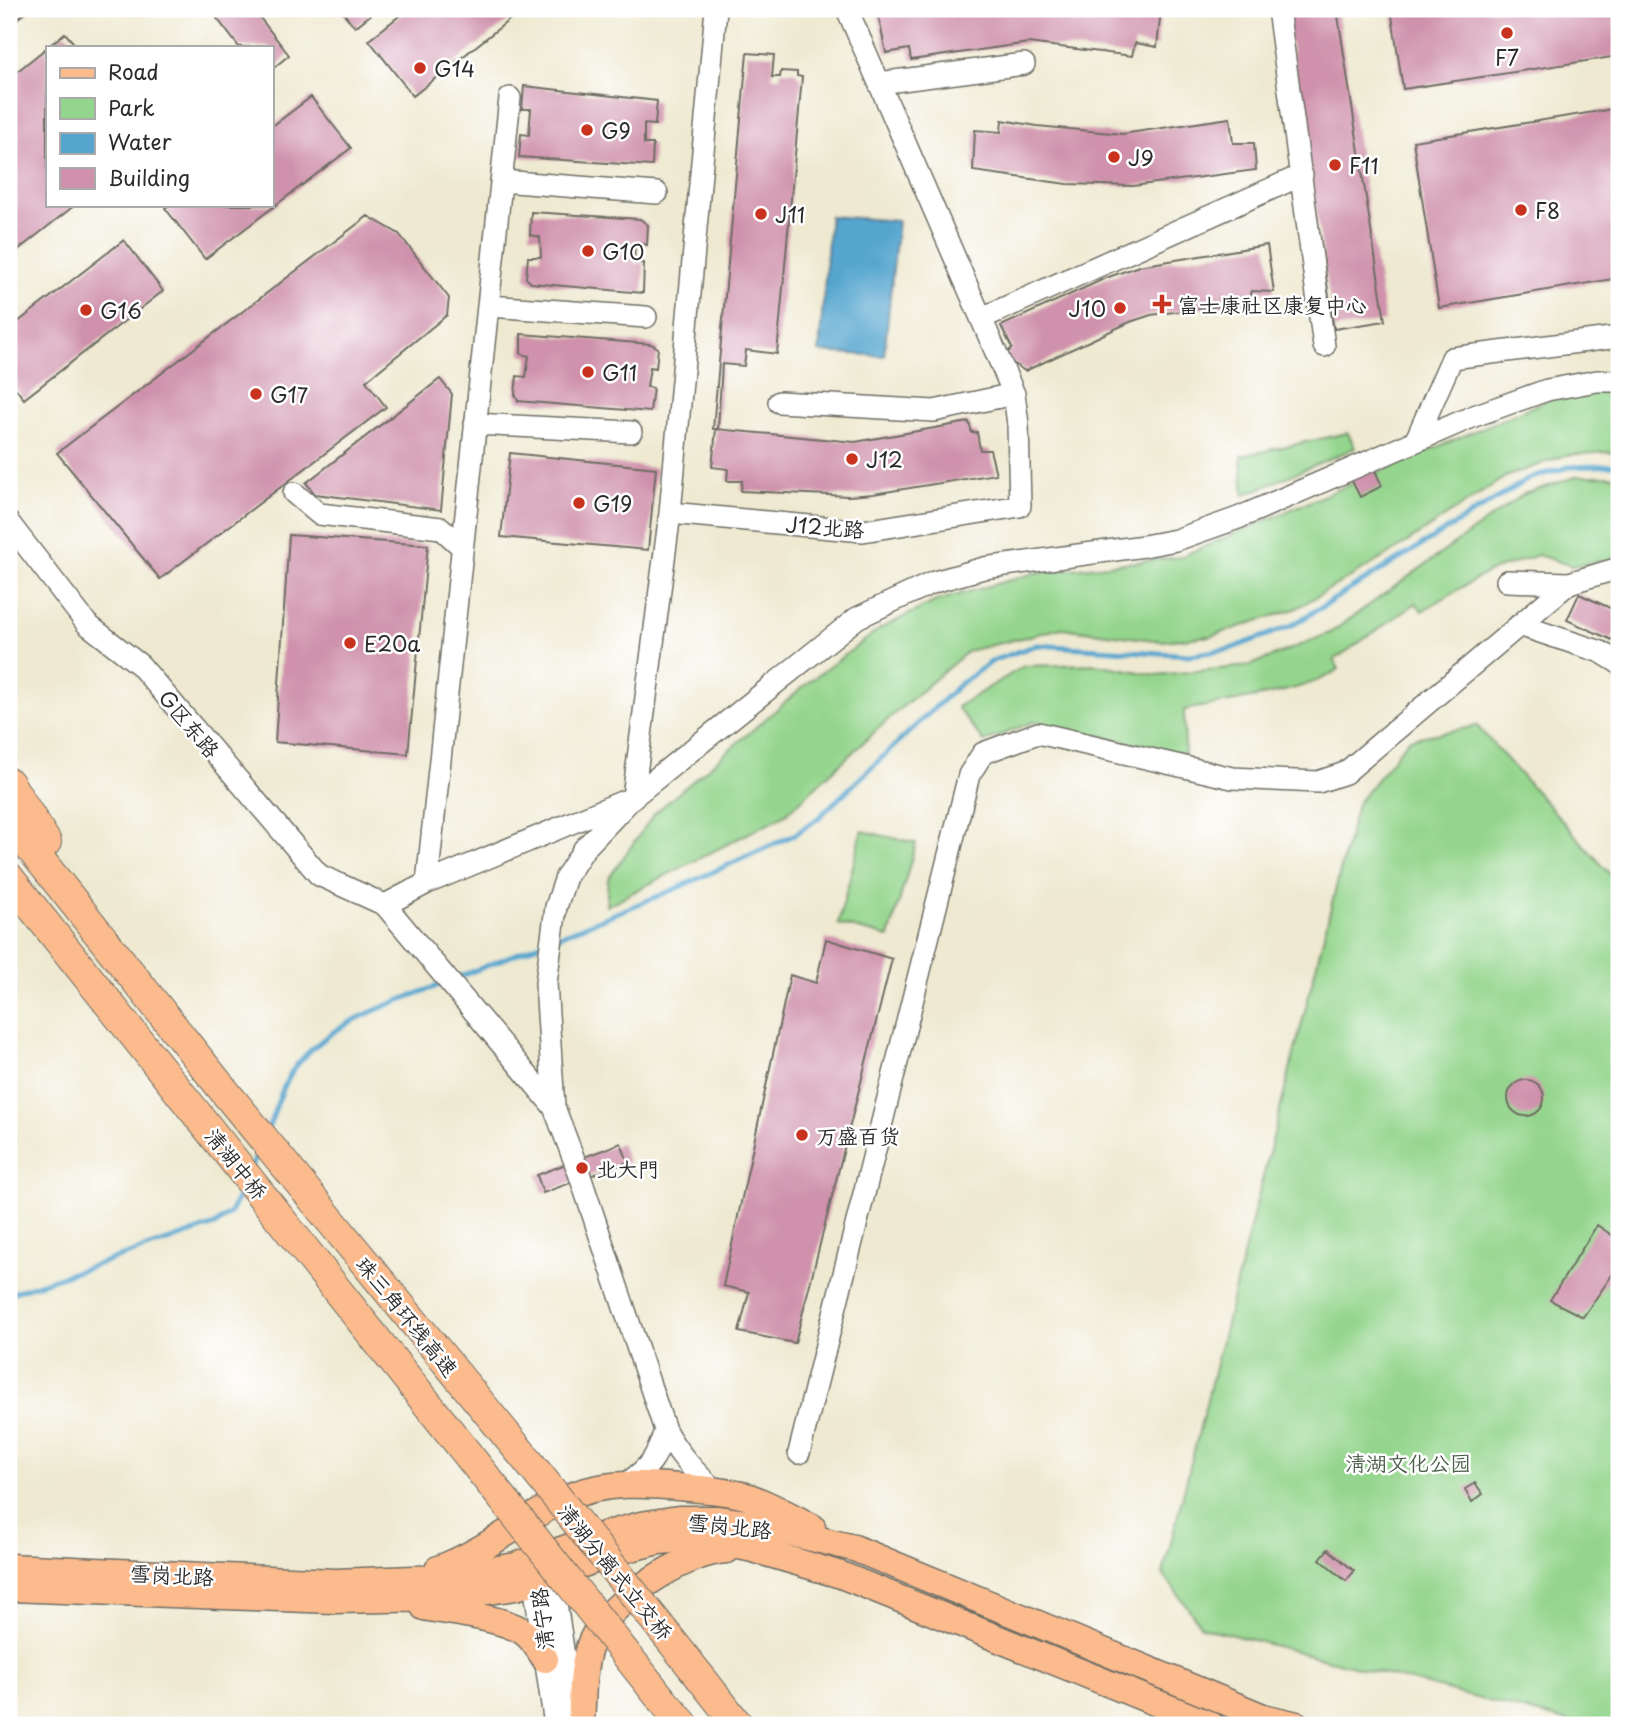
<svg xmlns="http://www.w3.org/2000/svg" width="1628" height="1734" font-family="'Playpen Sans','LXGW WenKai TC',sans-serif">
  <rect width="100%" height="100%" fill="#fff"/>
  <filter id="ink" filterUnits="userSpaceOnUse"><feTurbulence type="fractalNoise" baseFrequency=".0143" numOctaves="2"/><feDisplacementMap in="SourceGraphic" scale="14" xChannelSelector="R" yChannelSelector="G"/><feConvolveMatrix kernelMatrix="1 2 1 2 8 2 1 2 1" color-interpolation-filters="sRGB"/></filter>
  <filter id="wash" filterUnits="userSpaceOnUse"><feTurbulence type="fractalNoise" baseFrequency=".00686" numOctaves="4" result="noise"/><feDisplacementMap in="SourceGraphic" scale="28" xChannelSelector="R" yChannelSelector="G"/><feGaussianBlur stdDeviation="1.57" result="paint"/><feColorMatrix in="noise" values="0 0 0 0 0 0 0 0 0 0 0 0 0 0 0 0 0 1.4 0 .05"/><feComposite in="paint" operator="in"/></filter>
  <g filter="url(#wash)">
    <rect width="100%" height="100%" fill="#eee9d0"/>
    <!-- green -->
    <path fill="#94d58d" stroke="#60805c" stroke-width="2" d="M1599,392H1619V454L1609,452L1566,455L1505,477L1388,555L1295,609L1211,636L1161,641L1062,628L968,651L894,714L786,814L606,906L608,879L655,813L810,681L881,628L936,601L1035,573L1180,557L1552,398Z
      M1348,433L1355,448L1244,495L1241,456Z
      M1578,476H1619V558L1572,566L1538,555L1488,572L1422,611L1416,603L1334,660L1339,669C1310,692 1224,702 1184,710L1185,754L1033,722L984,742L957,707L1024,666L1096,664L1156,675L1249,666L1330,633L1524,494Z
      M1477,726L1619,884V1725H1581L1202,1627L1163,1574L1357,804L1409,739Z
      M862,831L916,843L889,937L838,924Z"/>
    <!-- water -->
    <path fill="#55a5cf" stroke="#40687d" stroke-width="2" d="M830,216L898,221L884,356L819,352Z"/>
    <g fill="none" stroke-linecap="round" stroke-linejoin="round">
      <!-- stream -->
      <path stroke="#55a5cf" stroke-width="5" d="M557,937L673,890L794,835L817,819L961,683L994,660L1037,645L1190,655L1230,649L1291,626L1530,478L1569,467L1619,465
        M454,979L545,942
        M268,1129C275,1111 282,1086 293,1070C330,1020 390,1005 445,983
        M251,1168L260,1148
        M9,1294L215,1225L230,1213L243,1187"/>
    </g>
    <g id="blocks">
      <!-- building -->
      <path fill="#cf91ab" d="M9,9H30L9,25Z
        M210,9H253L289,55L271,70V47H239Z
        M340,9H378L355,27Z
        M408,9H523L413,96L369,40Z
        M909,9H1161L1157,47L1135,43L1132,56L1028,43L911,60L909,49L886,53L878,14Z
        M1285,9H1337L1385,321L1334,329Z
        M1391,9H1619V56L1403,89Z
        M65,33L77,47H47V205H75L9,257V78Z
        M747,53L774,55L772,77H780L781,71L797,72V76L802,77L777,354L746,350L744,366L722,364L718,429H713Z
        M524,86L657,101L655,125L644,124V144H653L652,166L519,157L521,134L529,135L531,109H522Z
        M311,97L351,148L205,259L165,208L169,205H271V127Z
        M1619,108V278L1439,308L1413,141Z
        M1230,118L1233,143H1254L1256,170L1133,186L1067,184L973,171L975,130L1001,132L1002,120L1037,126L1122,134Z
        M531,212L640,219L648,225L647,245L635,242L634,263H644L643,293L531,283L526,278L528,257H541L540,237L530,235Z
        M368,216L399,234L449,298L447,315L366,381L386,407L160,579L57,453Z
        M124,240L163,291L24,399L9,380V329Z
        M1267,245L1274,292L1251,291L1252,302L1151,315L1130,322L1025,371L1003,357L1012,348L1001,326L1106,278L1139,266Z
        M521,334L651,344L658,348L656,368L650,367L647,387L653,388L650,412L518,401L515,394L517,376L526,377L529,356L521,354Z
        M440,379L452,394L441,510L315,494L306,483Z
        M969,422L972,433L977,432L980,450H990L996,474L873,494L849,496L741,491L742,481H727L728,469L712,467L716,429L855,442Z
        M510,453L656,468L648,550L501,537Z
        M1374,468L1382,486L1360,497L1351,479Z
        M289,535L428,545L408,754L275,742Z
        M1579,594L1619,612V623L1612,640L1567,620Z
        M826,939L892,959L795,1343L739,1332L749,1292L723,1286L790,975L816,983Z
        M1508 1098a18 18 0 1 1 36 0a18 18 0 1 1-36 0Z
        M621,1143L628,1162L543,1193L537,1175Z
        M1597,1225L1619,1240V1265L1583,1317L1550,1300Z
        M1475,1483L1483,1494L1472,1502L1465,1489Z
        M1328,1549L1354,1571L1346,1581L1320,1559Z"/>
    </g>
  </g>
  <g filter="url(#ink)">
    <use href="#blocks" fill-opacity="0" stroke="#6f6e65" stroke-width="2"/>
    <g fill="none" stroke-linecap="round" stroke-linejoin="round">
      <defs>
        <path id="minor" d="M1278,9L1324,346
          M879,83L1024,64
          M501,181L657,193
          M488,306L646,317
          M982,318L1302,175
          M779,402L934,411L1014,394
          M475,424L631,432
          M1416,440L1452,358L1619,337
          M294,493L319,514L441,528L462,547
          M670,513L863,531L1020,506L1018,424L1014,394L847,9
          M9,523L87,624L140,665L319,875L385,905L554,1107
          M1507,581L1569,583
          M1519,625L1601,652L1619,663
          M633,797L670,513L716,9
          M427,883L510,98
          M385,905L427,883L624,801
          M799,1453L969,775L983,753L1038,733L1232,778L1318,782L1345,773L1569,583L1619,568
          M626,1484C650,1467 657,1458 665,1430
          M714,1490C694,1471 678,1454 665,1430L578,1170L554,1107L546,983L556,907L566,877L584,849L633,797L857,618L934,582L984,568L1144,546L1176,540L1238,518L1474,416L1547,390L1597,381H1619
          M544,1564L552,1576L573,1716
          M538,1568L534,1583L555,1725"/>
        <path id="major" d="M9,1567L335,1582L441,1578L516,1566L604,1535L641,1525L678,1519H716L753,1524L854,1548L1263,1717L1297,1725
          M438,1569C484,1552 520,1521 564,1499C605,1480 647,1484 690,1488C710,1490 730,1491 749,1497C771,1505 791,1516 812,1527
          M9,1588L334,1600L441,1598L516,1587L627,1549L659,1541L686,1539L720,1542L753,1549L841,1575L1211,1725
          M424,1607C449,1612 506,1618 525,1633C534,1640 539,1649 545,1659
          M581,1725C583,1698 581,1665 592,1640C610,1601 684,1552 727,1550"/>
        <path id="highway" d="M9,783L46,842
          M9,821L221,1087L531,1465
          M9,878L496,1490
          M701,1678L738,1725
          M663,1701L684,1725"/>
      </defs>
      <!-- minor casing -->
      <use href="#minor" stroke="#6f6e65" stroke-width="24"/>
      <!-- major casing -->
      <use href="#major" stroke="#6f6e65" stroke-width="29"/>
      <!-- highway casing -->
      <use href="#highway" stroke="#6f6e65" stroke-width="32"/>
      <!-- minor -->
      <use href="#minor" stroke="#fff" stroke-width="21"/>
      <!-- major -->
      <use href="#major" stroke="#fbbb8d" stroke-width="26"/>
      <!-- highway -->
      <use href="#highway" stroke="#fbbb8d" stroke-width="30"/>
      <defs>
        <path id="highway-bridge" d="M531,1465L701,1678
          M496,1490L663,1701"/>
      </defs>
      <!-- highway-bridge casing -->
      <use href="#highway-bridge" stroke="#6f6e65" stroke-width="32" stroke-linecap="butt"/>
      <!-- highway-bridge -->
      <use href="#highway-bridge" stroke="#fbbb8d" stroke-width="30"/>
    </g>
  </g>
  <!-- markers -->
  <g fill="#c8321e" stroke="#fff" stroke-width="2.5">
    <circle cx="1507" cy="33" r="7"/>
    <circle cx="420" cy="68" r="7"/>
    <circle cx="587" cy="130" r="7"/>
    <circle cx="1114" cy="157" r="7"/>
    <circle cx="1335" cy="165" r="7"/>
    <circle cx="1521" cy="210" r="7"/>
    <circle cx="761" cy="214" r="7"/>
    <circle cx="588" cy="251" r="7"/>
    <path d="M1158.5 293.5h7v7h7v7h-7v7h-7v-7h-7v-7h7z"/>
    <circle cx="1120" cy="308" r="7"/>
    <circle cx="86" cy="310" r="7"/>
    <circle cx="588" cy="372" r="7"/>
    <circle cx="256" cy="394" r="7"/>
    <circle cx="852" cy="459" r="7"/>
    <circle cx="579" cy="503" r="7"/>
    <circle cx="350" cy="643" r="7"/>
    <circle cx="802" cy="1135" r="7"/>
    <circle cx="582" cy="1168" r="7"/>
  </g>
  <g text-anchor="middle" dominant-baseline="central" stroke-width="5" stroke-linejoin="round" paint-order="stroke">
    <!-- poi labels -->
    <g font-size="21" fill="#2b2b2b" stroke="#fff" text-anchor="start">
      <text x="1507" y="57" text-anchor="middle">F7</text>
      <text x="434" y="68">G14</text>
      <text x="601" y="130">G9</text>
      <text x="1128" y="157">J9</text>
      <text x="1349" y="165">F11</text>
      <text x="1535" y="210">F8</text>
      <text x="775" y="214">J11</text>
      <text x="602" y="251">G10</text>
      <text x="1178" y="304">富士康社区康复中心</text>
      <text x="1106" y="308" text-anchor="end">J10</text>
      <text x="100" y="310">G16</text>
      <text x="602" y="372">G11</text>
      <text x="270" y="394">G17</text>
      <text x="866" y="459">J12</text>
      <text x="593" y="503">G19</text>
      <text x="364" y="643">E20a</text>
      <text x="816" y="1135">万盛百货</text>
      <text x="596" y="1168">北大門</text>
    </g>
    <!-- street labels -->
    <g font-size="21" fill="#2b2b2b" stroke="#fff">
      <text transform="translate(825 526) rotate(4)">J12北路</text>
      <text transform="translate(190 723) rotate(50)">G区东路</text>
      <text transform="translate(237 1163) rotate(51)">清湖中桥</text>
      <text transform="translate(408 1316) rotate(51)">珠三角环线高速</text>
      <text transform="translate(730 1525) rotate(6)">雪岗北路</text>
      <text transform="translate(616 1571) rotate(51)">清湖分离式立交桥</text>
      <text transform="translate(172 1574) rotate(3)">雪岗北路</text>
      <text transform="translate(541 1619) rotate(-97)">清宁路</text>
    </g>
    <!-- park labels -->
    <g font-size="21" fill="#4a5e48" stroke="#fff">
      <text x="1408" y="1462">清湖文化公园</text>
    </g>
  </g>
  <!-- margin -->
  <rect width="1628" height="1734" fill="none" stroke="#fff" stroke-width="35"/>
  <!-- legend -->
  <rect x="46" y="46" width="228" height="161" fill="#ffffff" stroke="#aaaaaa" stroke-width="2"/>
  <rect x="60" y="68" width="35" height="10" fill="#fbbb8d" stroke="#aaaaaa" stroke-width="2"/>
  <text x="108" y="80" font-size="21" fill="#2b2b2b">Road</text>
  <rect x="60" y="98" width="35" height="21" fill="#94d58d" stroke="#aaaaaa" stroke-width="2"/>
  <text x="108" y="116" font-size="21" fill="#2b2b2b">Park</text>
  <rect x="60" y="133" width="35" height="21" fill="#55a5cf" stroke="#aaaaaa" stroke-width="2"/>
  <text x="108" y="150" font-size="21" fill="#2b2b2b">Water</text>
  <rect x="60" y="168" width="35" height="21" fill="#cf91ab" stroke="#aaaaaa" stroke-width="2"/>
  <text x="108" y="186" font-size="21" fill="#2b2b2b">Building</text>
</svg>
